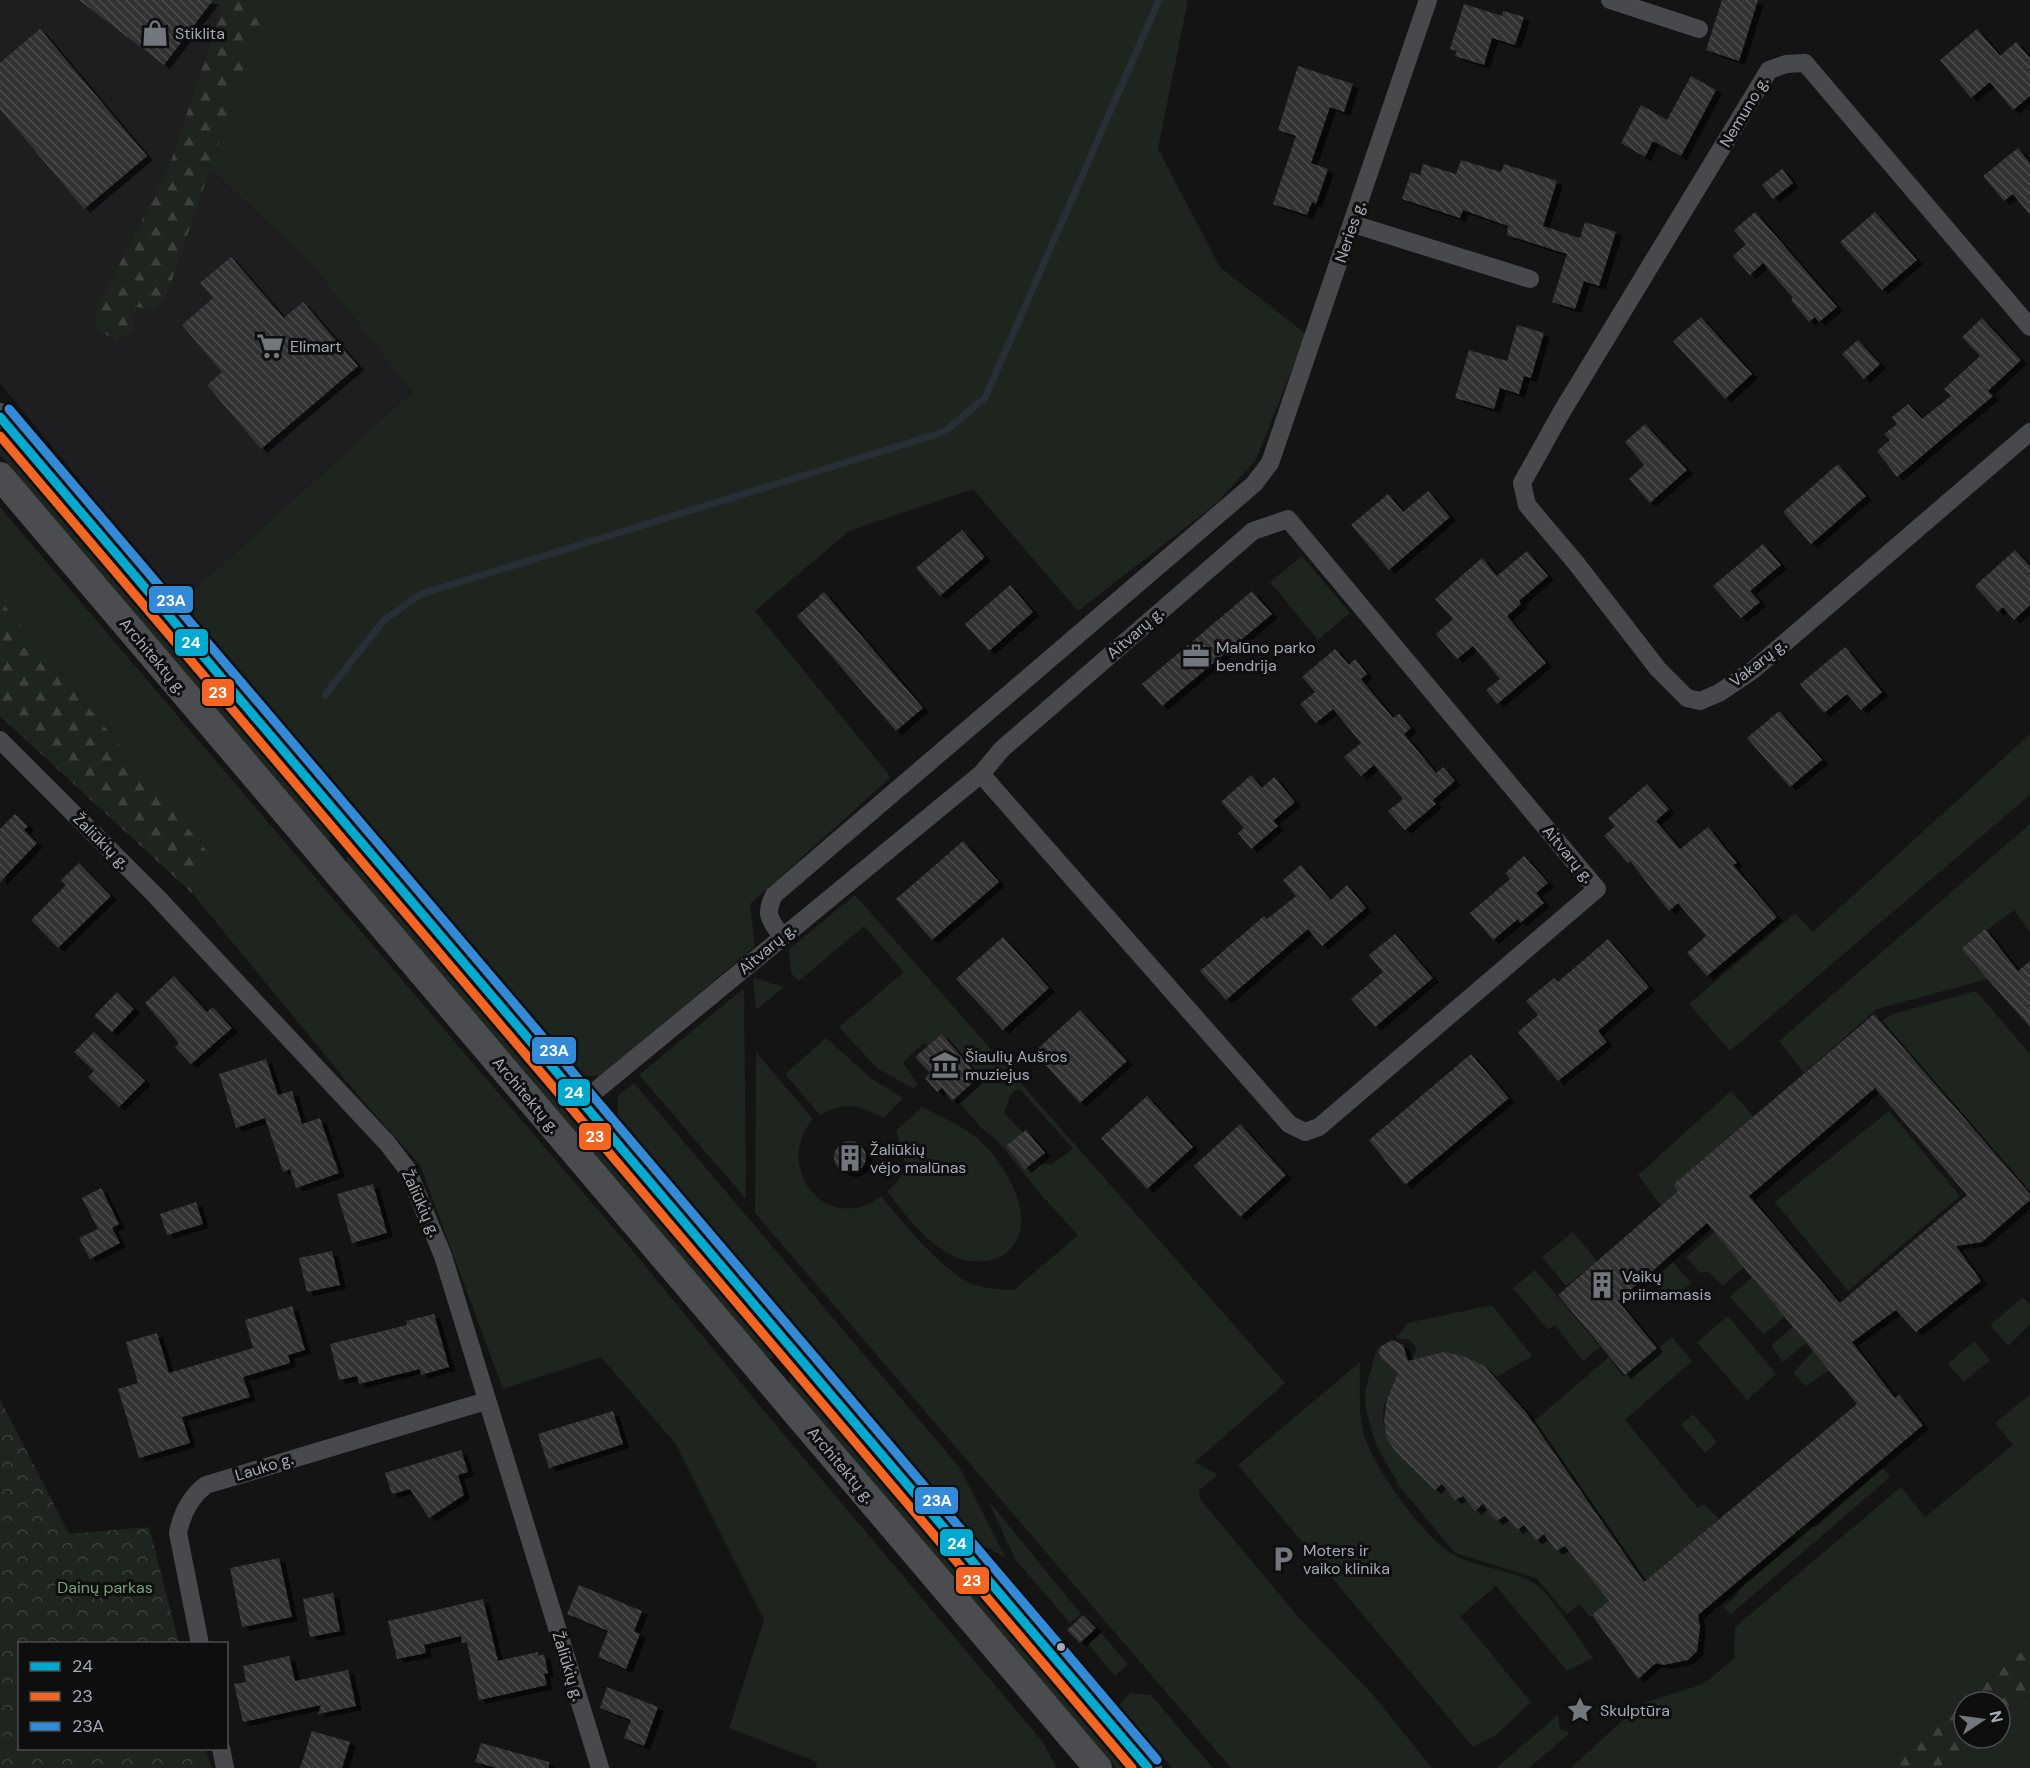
<svg xmlns="http://www.w3.org/2000/svg" width="2030" height="1768" font-family="'DM Sans',sans-serif">
  <defs>
    <pattern id="forest-firs" width="22" height="20" patternUnits="userSpaceOnUse" patternTransform="scale(1.5)"><rect width="22" height="20" fill="#1e241e"/><path d="M5 1l3.5 6h-7zM16 11l3.5 6h-7z" fill="#3c413c"/></pattern>
    <pattern id="park-crowns" width="20" height="18" patternUnits="userSpaceOnUse" patternTransform="scale(1.5)"><rect width="20" height="18" fill="#1e241e"/><path d="M2 6a3 3 0 1 1 6 0M12 15a3 3 0 1 1 6 0" fill="none" stroke="#3c413c"/></pattern>
    <pattern id="building-back-hatch" width="6" height="6" patternUnits="userSpaceOnUse" patternTransform="scale(1.5)"><rect width="6" height="6" fill="#323233"/><path d="M-1 5l2 2M0 0l6 6M5-1l2 2" fill="none" stroke="#4d4d4e"/></pattern>
    <filter id="shadow"><feDropShadow dx="6" dy="4" stdDeviation="0" flood-color="#0009"/></filter>
  </defs>
  <rect width="100%" height="100%" fill="#141414"/>
  <!-- built -->
  <path fill="#1e1e20" d="M0,0H268L210,168L312,265L412,392L180,603L0,383Z"/>
  <!-- grass -->
  <path fill="#1e241e" fill-rule="evenodd" d="M268,0H1188L1158,149L1220,267L1306,334L1256,460L1216,504L1078,611L973,489L849,531L755,611L891,777L750,904L755,946L601,1076H580L180,603L412,392L312,265L210,168Z
    M0,439L331,832L330,840L325,839L0,455Z
    M0,507L633,1251L770,1418L1042,1741L1057,1768H816L817,1762L729,1728L764,1620L675,1443L601,1357L503,1389L420,1165L361,1099L192,893L209,855L0,600Z
    M1302,556L1350,613L1318,640L1270,582Z
    M2030,734V795L1730,1051L1689,1004L1795,913L1813,932Z
    M2030,824V932L2014,910L1961,949L1980,972L1986,967L1995,977L1877,1009L1804,1073L1779,1041Z
    M347,857L355,858L775,1353V1358L768,1359L347,866Z
    M855,895L1285,1383L1195,1462L1218,1475L1199,1490L1200,1499L1300,1619L1374,1696L1432,1768H1231L755,1213L756,1052L813,1119C777,1160 814,1222 864,1206C870,1204 876,1199 881,1196C905,1225 932,1259 964,1280C978,1289 998,1289 1014,1290L1078,1235L1042,1196L997,1140L980,1127L956,1098L979,1077L943,1034L928,1046L924,1043L903,1062L918,1085L913,1088L878,1069L839,1027L904,972L864,926L799,981L791,973L789,949ZM1019,1088L1073,1149L1052,1164H1044L1038,1160L1030,1140L1004,1113L1011,1094Z
    M753,978L784,987L756,1010Z
    M744,988L746,1199L639,1075Z
    M1976,991L2030,1054V1193L1880,1022L1893,1014Z
    M826,1038L872,1079L903,1098L884,1118C858,1104 846,1101 820,1115L785,1074Z
    M634,1083L960,1468L1006,1558L981,1544L618,1120V1096Z
    M1731,1091L1754,1117L1673,1185L1678,1191L1661,1206L1638,1175Z
    M922,1107C946,1119 974,1131 991,1152C1013,1180 1039,1227 1005,1254C994,1262 978,1263 965,1260C932,1252 906,1216 887,1191L897,1182L906,1166L896,1131Z
    M1889,1111L1960,1196L1848,1291L1775,1202Z
    M1573,1232L1597,1261L1566,1286L1542,1257Z
    M1714,1232L1744,1267L1723,1286L1708,1272L1700,1273L1686,1257Z
    M1669,1257L1691,1283L1671,1300L1648,1274Z
    M1535,1270L1600,1347L1583,1361L1555,1325L1548,1330L1513,1288Z
    M1752,1277L1785,1316L1764,1335L1730,1297Z
    M2023,1297L2030,1305V1324L2008,1346L1990,1325Z
    M1492,1305L1532,1356L1495,1378C1474,1355 1444,1346 1416,1362L1412,1356L1416,1351L1415,1345L1409,1340L1396,1338L1408,1323Z
    M1728,1316L1776,1374L1747,1400L1697,1342Z
    M1793,1326L1807,1342L1783,1362L1771,1346Z
    M1672,1337L1692,1361L1625,1420L1698,1508L1704,1504L1719,1519L1644,1582L1533,1422L1609,1357L1623,1377Z
    M1974,1341L1990,1360L1964,1382L1948,1364Z
    M1378,1345L1383,1360L1403,1371C1358,1427 1399,1451 1435,1490L1442,1484L1455,1500L1463,1496L1475,1511L1483,1504L1496,1521L1505,1516L1517,1530L1524,1525L1536,1541L1544,1534L1556,1551L1565,1546L1609,1601L1590,1617L1579,1604L1567,1614L1536,1578L1455,1553L1400,1487L1376,1445L1366,1410L1365,1391Z
    M1814,1350L1830,1370L1806,1386L1793,1373Z
    M1360,1362C1360,1386 1358,1412 1364,1435C1373,1466 1424,1538 1452,1554C1477,1568 1509,1569 1534,1583C1548,1590 1581,1642 1593,1658L1567,1671L1496,1586L1460,1616L1531,1702L1495,1736L1473,1747L1238,1465Z
    M794,1376L799,1380L1129,1768H1116L790,1387V1377Z
    M2030,1394V1645L1882,1768H1571L1640,1704L1703,1684L1734,1659L1735,1627L1901,1487L1925,1517L2013,1445L1995,1423Z
    M1693,1414L1717,1442L1705,1453L1681,1425Z
    M1883,1468L1890,1477L1730,1615L1724,1607L1737,1595L1740,1588L1798,1539L1790,1537L1804,1525L1816,1527Z
    M988,1500L1081,1614L1070,1623L1015,1559Z
    M1101,1633L1128,1664L1115,1676L1088,1644Z
    M1130,1693L1151,1695L1213,1768H1172L1119,1705Z
    M2030,1694V1768H1938L1975,1738H2000V1718Z
    M1558,1715L1560,1729L1570,1733L1529,1768H1496Z"/>
  <!-- forest -->
  <path fill="url(#forest-firs)" d="M213,0H268L165,300L153,310L136,307L132,331L116,341L96,328V310L169,167L222,9Z
    M0,600L210,855L192,893L0,716Z
    M2030,1645V1694L2000,1718V1702H1964V1738H1975L1938,1768H1882Z"/>
  <!-- park -->
  <path fill="url(#park-crowns)" d="M0,1399L69,1534L149,1527L179,1643L20,1644V1748L205,1749L212,1768H0Z"/>
  <g fill="none" stroke-linecap="round" stroke-linejoin="round">
    <!-- stream -->
    <path stroke="#272f36" stroke-width="7" d="M325,695L384,620L421,594L944,432L985,398L1159,0"/>
  </g>
  <!-- building -->
  <path fill="url(#building-back-hatch)" fill-rule="evenodd" filter="url(#shadow)" d="M79,0H213L164,65Z
    M1722,0H1758L1739,61L1706,50Z
    M1464,4L1502,16L1503,11L1524,17L1515,45L1492,38L1484,65L1455,56L1457,51L1450,49Z
    M40,29L147,156L84,209L0,109V63Z
    M1977,29L2000,56L2016,42L2030,58V96L2013,110L1990,82L1971,98L1940,60Z
    M1298,66L1353,84L1344,112L1330,107L1311,163L1328,169L1316,204L1312,202L1307,215L1273,204L1296,136L1278,130Z
    M1691,76L1716,90L1681,156L1653,141L1645,157L1621,143L1641,105L1667,120Z
    M2018,148L2030,163V215L2013,194L2004,201L1983,176Z
    M1461,160L1501,172L1504,164L1557,181L1543,226L1580,238L1585,222L1616,232L1599,286L1584,281L1575,309L1552,302L1567,254L1507,235L1508,226L1463,210L1460,218L1402,199L1411,172L1420,175L1423,164L1456,174Z
    M1782,169L1793,183L1773,199L1762,185Z
    M1755,212L1837,307L1819,322L1815,317L1809,322L1791,300L1793,298L1763,263L1750,275L1733,256L1746,244L1734,230Z
    M1875,212L1917,260L1882,290L1840,242Z
    M231,257L284,318L303,302L358,366L261,449L207,385L222,372L182,325L213,298L200,283Z
    M1701,317L1752,374L1725,399L1673,341Z
    M1982,318L2021,360L1988,391L1993,396L1897,477L1877,451L1890,440L1884,434L1897,424L1892,417L1908,404L1922,419L1951,396L1944,389L1980,356L1962,337Z
    M1517,325L1544,333L1531,378L1524,376L1519,394L1500,388L1494,409L1455,398L1469,350L1507,361Z
    M1858,340L1880,364L1864,379L1842,354Z
    M1645,424L1687,470L1650,503L1629,479L1644,465L1625,442Z
    M1838,464L1866,496L1811,544L1783,512Z
    M1428,491L1450,517L1389,570L1351,525L1388,494L1403,512Z
    M962,530L985,557L940,596L916,568Z
    M1763,544L1781,565L1750,591L1760,602L1741,618L1713,586Z
    M2015,550L2030,566V605L2014,620L2003,607L1998,612L1975,586Z
    M1527,551L1548,576L1519,601L1521,604L1507,616L1546,663L1497,704L1486,690L1500,679L1473,646L1457,659L1436,634L1453,619L1435,599L1482,558L1497,576Z
    M1010,585L1033,612L989,651L965,624Z
    M1252,591L1272,614L1162,706L1142,684Z
    M824,592L923,708L896,731L797,616Z
    M1845,647L1882,692L1861,710L1847,694L1824,713L1800,684Z
    M1335,649L1349,665L1355,659L1367,674L1361,679L1393,718L1399,714L1411,728L1404,734L1436,773L1443,767L1455,781L1433,800L1436,804L1405,830L1388,811L1403,799L1374,765L1361,776L1344,757L1361,743L1333,709L1316,723L1300,704L1315,692L1302,677Z
    M1779,711L1822,760L1790,787L1747,738Z
    M1251,775L1262,788L1274,777L1295,802L1273,821L1278,826L1251,849L1238,833L1244,828L1221,802Z
    M1647,784L1669,809L1656,821L1680,849L1708,827L1737,863L1733,865L1777,917L1707,976L1687,953L1706,936L1678,903L1669,911L1630,861L1628,863L1604,836L1615,826L1608,818Z
    M15,814L28,826L24,830L37,843L0,882V829Z
    M963,841L999,882L932,940L896,899Z
    M1524,856L1548,883L1536,893L1544,903L1520,923L1518,919L1493,940L1470,913L1510,879L1505,873Z
    M79,863L111,896L58,948L31,920L66,885L61,880Z
    M1301,865L1331,900L1347,885L1366,908L1322,946L1308,929L1226,1000L1200,971L1264,916L1267,919L1296,896L1283,880Z
    M1985,929L2018,971L2030,961V1027L1961,949Z
    M1395,934L1433,978L1375,1027L1351,999L1383,972L1369,955Z
    M1003,937L1049,988L1003,1030L956,979Z
    M1608,939L1649,987L1598,1031L1607,1042L1558,1081L1518,1032L1538,1015L1526,1001L1554,978L1558,982Z
    M174,976L207,1012L213,1007L232,1028L191,1064L175,1047L179,1043L145,1003Z
    M117,992L134,1009L112,1032L94,1016Z
    M1080,1010L1127,1061L1080,1103L1034,1052Z
    M1874,1014L2030,1194V1200L1982,1242L1956,1246L1981,1281L1916,1332L1896,1310L1852,1342L1895,1398L1899,1395L1923,1425L1698,1615L1700,1628L1697,1651L1688,1660L1663,1665L1656,1663L1638,1679L1592,1615L1609,1601L1565,1546L1556,1551L1544,1534L1536,1541L1524,1525L1517,1530L1505,1516L1496,1521L1483,1504L1475,1511L1463,1496L1455,1500L1442,1484L1435,1490L1397,1453L1387,1439L1384,1420L1387,1399L1398,1373L1383,1360L1379,1354L1380,1347L1392,1340L1403,1345L1408,1361L1444,1352L1463,1356L1484,1366L1525,1411L1644,1582L1857,1404L1707,1223L1618,1301L1657,1348L1625,1375L1558,1295L1678,1191L1673,1185ZM1875,1088L1967,1195L1840,1303L1749,1196Z
    M94,1032L145,1081L119,1107L88,1077L94,1071L74,1052Z
    M942,1034L979,1077L952,1101L942,1088L937,1092L925,1078L930,1073L915,1057Z
    M1471,1054L1509,1098L1405,1185L1369,1140Z
    M266,1059L278,1095L292,1091L302,1124L320,1118L339,1173L296,1188L290,1169L283,1172L265,1118L236,1128L219,1074Z
    M1147,1096L1193,1147L1147,1189L1101,1138Z
    M1240,1124L1286,1175L1240,1217L1194,1166Z
    M1026,1130L1045,1153L1025,1169L1006,1146Z
    M834 1157a16 16 0 1 1 32 0a16 16 0 1 1-32 0Z
    M373,1184L387,1233L352,1243L337,1194Z
    M101,1188L119,1224L112,1228L120,1243L90,1259L79,1238L98,1229L82,1198Z
    M196,1202L203,1224L167,1235L160,1214Z
    M332,1251L340,1285L307,1292L299,1258Z
    M292,1306L305,1350L288,1355L290,1363L243,1377L250,1397L182,1417L190,1443L139,1458L118,1389L138,1383L126,1342L157,1333L169,1373L253,1348L245,1320Z
    M434,1314L449,1367L421,1375L420,1369L359,1384L357,1376L339,1380L330,1344L407,1325L406,1321Z
    M613,1411L623,1444L549,1468L538,1434Z
    M461,1450L468,1472L458,1475L464,1495L429,1518L410,1489L392,1494L385,1473Z
    M279,1558L292,1617L242,1627L230,1568Z
    M579,1585L642,1611L634,1631L640,1634L626,1669L598,1657L608,1631L567,1614Z
    M333,1593L340,1631L310,1637L303,1599Z
    M483,1599L498,1661L538,1652V1656L544,1654L548,1673L544,1674L547,1685L479,1700L467,1642L462,1643L461,1636L424,1645L426,1653L397,1659L388,1621Z
    M1083,1615L1096,1628L1080,1643L1067,1630Z
    M289,1656L295,1681L348,1670L356,1706L318,1714L321,1705L243,1722L234,1684L246,1682L243,1666Z
    M607,1687L658,1707L644,1746L624,1738L631,1720L600,1708Z
    M312,1731L350,1742L342,1768H300Z
    M481,1743L549,1762V1768H497L475,1762Z"/>
  <g fill="none" stroke-linecap="round" stroke-linejoin="round">
    <!-- minor -->
    <path stroke="#48494d" stroke-width="18" d="M1610,0L1699,29
      M1353,224L1530,279
      M2030,327L1805,63L1786,64L1769,70L1561,413L1522,483L1527,505L1576,563L1658,669L1687,698L1700,701L1719,693L1753,670L2030,432
      M0,740L155,895L387,1143L407,1169L443,1256L600,1768
      M782,937C770,919 764,916 774,895L1254,484L1270,463L1428,0
      M582,1102L981,774L1002,749L1253,531L1288,519L1597,889L1319,1127L1305,1132L1289,1124L981,774
      M200,1644L178,1533C182,1513 190,1497 206,1485L486,1401
      M221,1748L225,1768"/>
    <!-- primary -->
    <path stroke="#4a4c4f" stroke-width="28" d="M0,417L1148,1768
      M0,476L1098,1768"/>
    <defs>
      <path id="bus-1" d="M0,417L1148,1768"/>
      <path id="bus-2" d="M0,436L1132,1768"/>
      <path id="bus-3" d="M9,409L1157,1760"/>
    </defs>
    <!-- bus-1 casing -->
    <use href="#bus-1" stroke="#0e0e0f" stroke-width="14"/>
    <!-- bus-2 casing -->
    <use href="#bus-2" stroke="#0e0e0f" stroke-width="14"/>
    <!-- bus-3 casing -->
    <use href="#bus-3" stroke="#0e0e0f" stroke-width="14"/>
    <!-- bus-1 -->
    <use href="#bus-1" stroke="#00a9ce" stroke-width="9"/>
    <!-- bus-2 -->
    <use href="#bus-2" stroke="#f26522" stroke-width="9"/>
    <!-- bus-3 -->
    <use href="#bus-3" stroke="#338bd7" stroke-width="9"/>
  </g>
  <!-- icons -->
  <defs>
    <symbol id="shop-bare" viewBox="-9 -9 18 18"><path d="M-5-2.5h2.3a2.7 3.5 0 0 1 5.4 0H5L5.5 6h-11ZM-1.5-2.5h3a1.5 2.3 0 0 0-3 0Z" fill="#72767d" stroke="#0e0e0f" stroke-width="2.5" paint-order="stroke"/></symbol>
    <symbol id="supermarket-bare" viewBox="-9 -9 18 18"><path d="M-6-5.5h2.5l.6 2H6L4.5 2H-2.5L-4.4-4H-6ZM-1.5 3.2a1.3 1.3 0 1 0 .1 0ZM3 3.2a1.3 1.3 0 1 0 .1 0Z" fill="#72767d" stroke="#0e0e0f" stroke-width="2.5" paint-order="stroke"/></symbol>
    <symbol id="office-bare" viewBox="-9 -9 18 18"><path d="M-6-3h4V-5.5h4V-3h4V5H-6ZM-1-4.5V-3h2v-1.5ZM-6 0V1H6V0Z" fill="#72767d" stroke="#0e0e0f" stroke-width="2.5" paint-order="stroke"/></symbol>
    <symbol id="museum-bare" viewBox="-9 -9 18 18"><path d="M0-6L6-3V-2H-6V-3ZM-5-1h2V3h-2ZM-1-1h2V3h-2ZM3-1h2V3H3ZM-6 4H6V6H-6Z" fill="#72767d" stroke="#0e0e0f" stroke-width="2.5" paint-order="stroke"/></symbol>
    <symbol id="building-bare" viewBox="-9 -9 18 18"><path d="M-4-6H4V6H1V3H-1V6H-4ZM-2.5-4.3h1.7v1.8h-1.7ZM.8-4.3h1.7v1.8H.8ZM-2.5-1h1.7V.8h-1.7ZM.8-1h1.7V.8H.8Z" fill="#72767d" stroke="#0e0e0f" stroke-width="2.5" paint-order="stroke"/></symbol>
    <symbol id="parking-bare" viewBox="-9 -9 18 18"><path d="M-3.5-5.5H1a3.5 3.5 0 0 1 0 7H-1V5.5H-3.5ZM-1-3.4V-.6H.8a1.4 1.4 0 0 0 0-2.8Z" fill="#72767d" stroke="#0e0e0f" stroke-width="2.5" paint-order="stroke"/></symbol>
    <symbol id="sight-bare" viewBox="-9 -9 18 18"><path d="M0-6L1.8-2.2L6-1.7L2.9 1.2L3.7 5.4L0 3.3L-3.7 5.4L-2.9 1.2L-6-1.7L-1.8-2.2Z" fill="#72767d" stroke="#0e0e0f" stroke-width="2.5" paint-order="stroke"/></symbol>
  </defs>
  <g fill-rule="evenodd">
    <use href="#shop-bare" x="136" y="14" width="38" height="38"/>
    <use href="#supermarket-bare" x="251" y="327" width="38" height="38"/>
    <use href="#office-bare" x="1177" y="637" width="38" height="38"/>
    <use href="#museum-bare" x="926" y="1046" width="38" height="38"/>
    <use href="#building-bare" x="831" y="1139" width="38" height="38"/>
    <use href="#building-bare" x="1583" y="1266" width="38" height="38"/>
    <use href="#parking-bare" x="1264" y="1540" width="38" height="38"/>
    <use href="#sight-bare" x="1561" y="1691" width="38" height="38"/>
  </g>
  <!-- markers -->
  <circle fill="#a4aab6" stroke="#0e0e0f" stroke-width="2" cx="1061" cy="1647" r="5"/>
  <g text-anchor="middle" dominant-baseline="central" stroke-width="6" stroke-linejoin="round" paint-order="stroke">
    <!-- poi labels -->
    <g font-size="16" fill="#a4aab6" stroke="#0e0e0f" text-anchor="start">
      <text x="175" y="33">Stiklita</text>
      <text x="290" y="346">Elimart</text>
      <text x="1216" y="647">Malūno parko<tspan x="1216" dy="18">bendrija</tspan></text>
      <text x="965" y="1056">Šiaulių Aušros<tspan x="965" dy="18">muziejus</tspan></text>
      <text x="870" y="1149">Žaliūkių<tspan x="870" dy="18">vėjo malūnas</tspan></text>
      <text x="1622" y="1276">Vaikų<tspan x="1622" dy="18">priimamasis</tspan></text>
      <text x="1303" y="1550">Moters ir<tspan x="1303" dy="18">vaiko klinika</tspan></text>
      <text x="1600" y="1710">Skulptūra</text>
    </g>
    <!-- street labels -->
    <g font-size="16" fill="#a4aab6" stroke="#0e0e0f">
      <text transform="translate(1744 112) rotate(-59)">Nemuno g.</text>
      <text transform="translate(1350 232) rotate(-71)">Neries g.</text>
      <text transform="translate(1135 633) rotate(-41)">Aitvarų g.</text>
      <text transform="translate(153 656) rotate(50)">Architektų g.</text>
      <text transform="translate(1758 663) rotate(-38)">Vakarų g.</text>
      <text transform="translate(101 841) rotate(45)">Žaliūkių g.</text>
      <text transform="translate(1568 854) rotate(50)">Aitvarų g.</text>
      <text transform="translate(767 949) rotate(-40)">Aitvarų g.</text>
      <text transform="translate(526 1095) rotate(50)">Architektų g.</text>
      <text transform="translate(421 1203) rotate(66)">Žaliūkių g.</text>
      <text transform="translate(841 1465) rotate(50)">Architektų g.</text>
      <text transform="translate(264 1467) rotate(-17)">Lauko g.</text>
      <text transform="translate(568 1666) rotate(73)">Žaliūkių g.</text>
    </g>
    <!-- park labels -->
    <g font-size="16" fill="#7aa17b" stroke="#0e0e0f">
      <text x="105" y="1587">Dainų parkas</text>
    </g>
  </g>
  <g stroke="#0e0e0f" stroke-width="2">
    <rect x="148" y="585" width="46" height="29" rx="6" fill="#338bd7"/>
    <rect x="174" y="628" width="35" height="29" rx="6" fill="#00a9ce"/>
    <rect x="201" y="678" width="34" height="29" rx="6" fill="#f26522"/>
    <rect x="531" y="1036" width="46" height="29" rx="6" fill="#338bd7"/>
    <rect x="557" y="1078" width="34" height="29" rx="6" fill="#00a9ce"/>
    <rect x="578" y="1122" width="34" height="29" rx="6" fill="#f26522"/>
    <rect x="914" y="1486" width="45" height="29" rx="6" fill="#338bd7"/>
    <rect x="939" y="1528" width="35" height="29" rx="6" fill="#00a9ce"/>
    <rect x="955" y="1566" width="35" height="29" rx="6" fill="#f26522"/>
  </g>
  <g font-size="16" text-anchor="middle" font-weight="bold" fill="#fff">
    <text x="171" y="606">23A</text>
    <text x="191" y="648">24</text>
    <text x="218" y="698">23</text>
    <text x="554" y="1056">23A</text>
    <text x="574" y="1098">24</text>
    <text x="595" y="1142">23</text>
    <text x="937" y="1506">23A</text>
    <text x="957" y="1549">24</text>
    <text x="972" y="1586">23</text>
  </g>
  <!-- legend -->
  <rect x="18" y="1642" width="210" height="108" fill="#0e0e0f" stroke="#4a4c52" stroke-width="1.5"/>
  <rect x="30" y="1662" width="30" height="9" fill="#00a9ce" stroke="#4a4c52" stroke-width="1.5"/>
  <text x="72" y="1672" font-size="18" fill="#a4aab6">24</text>
  <rect x="30" y="1692" width="30" height="9" fill="#f26522" stroke="#4a4c52" stroke-width="1.5"/>
  <text x="72" y="1702" font-size="18" fill="#a4aab6">23</text>
  <rect x="30" y="1722" width="30" height="9" fill="#338bd7" stroke="#4a4c52" stroke-width="1.5"/>
  <text x="72" y="1732" font-size="18" fill="#a4aab6">23A</text>
  <!-- north arrow -->
  <g transform="translate(1982 1720) rotate(77)"><circle r="28" fill="#0e0e0f" stroke="#4a4c52" stroke-width="1.5"/>
  <path d="M0-4.5L10 22L0 15L-10 22Z" fill="#72767d"/>
  <text y="-9" font-size="16" font-weight="bold" text-anchor="middle" fill="#a4aab6">N</text>
  </g>
</svg>
